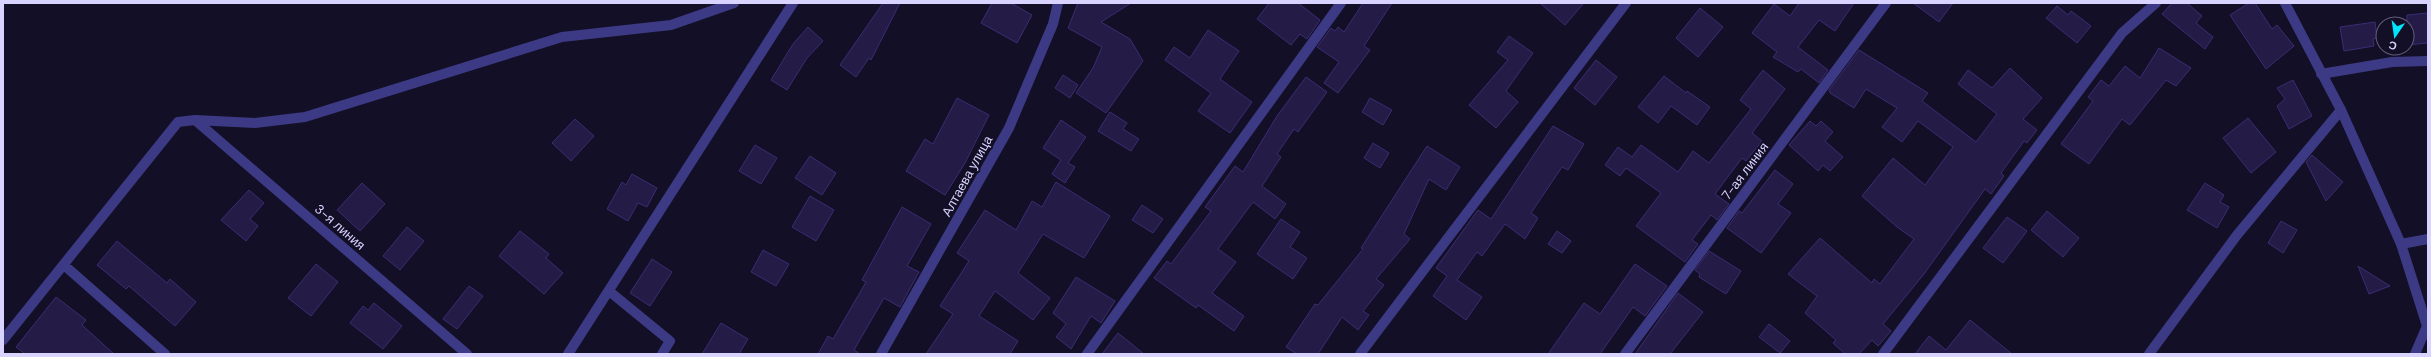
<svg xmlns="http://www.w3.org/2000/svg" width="2431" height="357" font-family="'DM Sans',sans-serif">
  <rect width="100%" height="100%" fill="#130f26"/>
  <!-- building -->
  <path fill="#241b47" stroke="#3b2d73" d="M883,3H900L871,60L869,58L856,77L840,65Z
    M992,3H1011L1032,15L1017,43L981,23Z
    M1078,3H1131L1101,22L1130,39L1143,61L1106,113L1076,93L1093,68L1102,47L1068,28Z
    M1269,3H1298L1320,20L1307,39L1300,34L1291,45L1257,19Z
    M1363,3H1392L1364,46L1370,50L1338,93L1324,83L1339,62L1317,47L1331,28L1335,31L1338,27L1344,32Z
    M1540,3H1584L1565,25Z
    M1799,3H1854L1835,31L1819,20L1798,47L1828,70L1819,83L1801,69L1798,72L1773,57L1777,52L1752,33L1774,4L1790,16Z
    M1913,3H1953L1939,22Z
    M2172,3H2187L2202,16L2196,23L2213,37L2205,49L2162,14Z
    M2249,3H2255L2272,29L2277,25L2294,46L2266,69L2230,15Z
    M2057,6L2068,15L2071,11L2091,26L2077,43L2046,18Z
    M1700,8L1723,27L1698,57L1676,38Z
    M2428,13V43L2407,45V15Z
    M2375,22L2377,38L2373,39L2374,46L2344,51L2340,27Z
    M808,27L823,41L807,58L787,90L771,80L793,44Z
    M1208,30L1239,51L1220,79L1252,102L1230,133L1198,111L1211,93L1165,60L1174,47L1190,58Z
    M1509,36L1533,53L1506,91L1518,102L1496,128L1469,105L1508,60L1497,52Z
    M2159,48L2191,68L2176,86L2166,80L2130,125L2122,119L2089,164L2061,144L2093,101L2088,97L2101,80L2109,86L2125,66L2140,78Z
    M1859,50L1928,93L1922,101L1976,142L1997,114L1958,84L1968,70L1992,88L2010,68L2042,98L2023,119L2037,130L2027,143L2024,141L2001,173L2004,176L1991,194L1985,189L1924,274L1883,324L1891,331L1878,346L1872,340L1859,354H1845L1833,343L1836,340L1805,313L1817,296L1788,274L1820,238L1872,283L1874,279L1880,284L1914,239L1897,227L1862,196L1893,158L1925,185L1953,147L1918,121L1902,142L1882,127L1897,108L1866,89L1854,108L1830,93L1829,90Z
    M1596,60L1617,77L1595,105L1574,88Z
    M1763,70L1785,89L1752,133L1762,141L1746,161L1742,158L1715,194L1729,204L1717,220L1711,215L1692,240L1698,244L1685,262L1636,226L1661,193L1626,168L1620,176L1605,165L1618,147L1632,157L1641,145L1678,172L1693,151L1709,163L1751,109L1740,100Z
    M1063,75L1078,85L1070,98L1055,88Z
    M1664,76L1686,93L1687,91L1710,107L1697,125L1671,106L1658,123L1638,107Z
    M1306,77L1327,92L1298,132L1294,129L1277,154L1281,157L1262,186L1286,204L1275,219L1253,202L1218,249L1236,262L1212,293L1244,316L1234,331L1198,305L1196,308L1154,278L1167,261L1171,264L1211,211L1205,207L1235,166L1243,172L1277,116Z
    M2293,80L2312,116L2289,129L2277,106L2285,99L2277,88Z
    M957,98L989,115L965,163L945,195L906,171L925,139L933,144Z
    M1370,98L1392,110L1383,125L1362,112Z
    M1110,112L1127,123L1123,129L1139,139L1131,151L1098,131Z
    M2248,118L2276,152L2251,173L2223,138Z
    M575,119L594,136L571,161L552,143Z
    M1061,120L1086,137L1068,163L1075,167L1065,183L1052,174L1061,160L1043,148Z
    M1810,121L1816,126L1821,121L1833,132L1825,141L1843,157L1830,171L1823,165L1818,171L1789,145Z
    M1553,126L1584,144L1568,170L1562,167L1531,213L1538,218L1525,239L1505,224L1482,256L1477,252L1457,280L1482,297L1466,320L1433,296L1447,276L1436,268L1478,210L1491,219Z
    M1373,143L1389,153L1380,168L1364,158Z
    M755,145L777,158L761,184L739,171Z
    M1427,146L1460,167L1446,190L1429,179L1404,234L1410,239L1376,279L1384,285L1363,311L1369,315L1358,330L1342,317L1318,354H1297L1286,347L1315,304L1318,305L1363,249L1361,248Z
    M2312,155L2343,182L2326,201L2306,162Z
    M810,156L836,173L822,195L795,178Z
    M1775,170L1793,184L1778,204L1791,213L1761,253L1727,228L1739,211L1742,213Z
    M632,174L657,188L647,207L638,203L628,221L607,209L622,182L626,185Z
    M1056,182L1110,216L1084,258L1043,234L1018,273L1050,298L1033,320L995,291L979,316L1018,341L1010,354H926L953,314L940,306L969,261L957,253L985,210L1016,230L1032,201L1042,207Z
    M362,183L385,204L360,231L337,210Z
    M2205,183L2224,195L2220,202L2229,207L2217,228L2187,210Z
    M249,190L264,203L250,219L258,226L246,241L221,220Z
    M810,196L834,210L816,241L792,227Z
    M1142,205L1163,219L1153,233L1132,220Z
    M902,207L931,224L907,266L919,272L900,307L884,298L854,350L860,354H818L828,336L833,339L866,282L862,280Z
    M2047,211L2079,238L2063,257L2031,230Z
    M2007,217L2027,231L2003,263L1983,248Z
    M1281,219L1300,232L1290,247L1307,258L1293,279L1257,254Z
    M2281,221L2297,230L2283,253L2268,243Z
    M407,227L424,241L400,270L383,256Z
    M520,231L549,254L546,258L563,273L544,294L499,256Z
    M1557,231L1571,241L1562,253L1548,244Z
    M117,241L167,283L170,279L196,302L175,326L129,286L126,289L97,265Z
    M763,250L789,264L776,286L751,272Z
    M1709,251L1741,271L1726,294L1699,277L1700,274L1695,270Z
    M652,259L672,272L650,306L630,293Z
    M316,264L338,282L311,316L288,298Z
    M1635,264L1667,286L1645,316L1633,307L1600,354H1548L1584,303L1600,314Z
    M2358,266L2390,286L2369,294Z
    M1076,277L1115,301L1101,323L1091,316L1071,349L1056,337L1066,324L1053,313Z
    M469,286L483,296L457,329L443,319Z
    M1678,293L1703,312L1670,354H1635Z
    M56,297L86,320L82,325L114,354H25L16,347Z
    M374,303L402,326L383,349L350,323L363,306L368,310Z
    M1970,320L2012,354H1915L1929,336L1946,350Z
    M721,323L748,339L739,354H702Z
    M1769,324L1790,341L1780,353L1759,337Z
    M1118,333L1144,354H1102Z"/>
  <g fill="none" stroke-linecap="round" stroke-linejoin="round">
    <!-- minor -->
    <path stroke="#3d3a85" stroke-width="10" d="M2321,74L2392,62L2428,61
      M195,120L467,354
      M2401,244L2428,239
      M64,265L165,354
      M609,291L670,341L662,354
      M3,340L178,122L195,120L255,123L305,117L562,37L671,25L734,3
      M881,354L1009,128L1053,24L1058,3
      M1087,354L1341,3
      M1360,354L1626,3
      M1625,354L1886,3
      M1883,354L2122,33L2156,3
      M2149,354L2237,235L2341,110
      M2415,354L2427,326"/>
    <!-- tertiary -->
    <path stroke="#3d3a85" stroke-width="10" d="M2285,3L2341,110L2401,244L2428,329
      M568,354L793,3"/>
  </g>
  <g text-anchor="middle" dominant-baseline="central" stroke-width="4" stroke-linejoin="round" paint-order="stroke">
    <!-- street labels -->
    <g font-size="13" fill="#d9d4ff" stroke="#130f26">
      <text transform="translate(1745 171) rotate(-53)">7-ая линия</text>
      <text transform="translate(967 176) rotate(-61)">Алтаева улица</text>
      <text transform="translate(340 227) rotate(41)">3-я линия</text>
    </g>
  </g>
  <!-- border -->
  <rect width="2431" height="357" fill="none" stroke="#d9d4ff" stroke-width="8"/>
  <!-- north arrow -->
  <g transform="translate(2395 36) rotate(193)"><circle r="19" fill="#130f26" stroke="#625e7d"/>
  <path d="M0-3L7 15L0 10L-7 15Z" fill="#00e5ff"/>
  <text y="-6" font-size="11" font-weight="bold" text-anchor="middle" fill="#d9d4ff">С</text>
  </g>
</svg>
